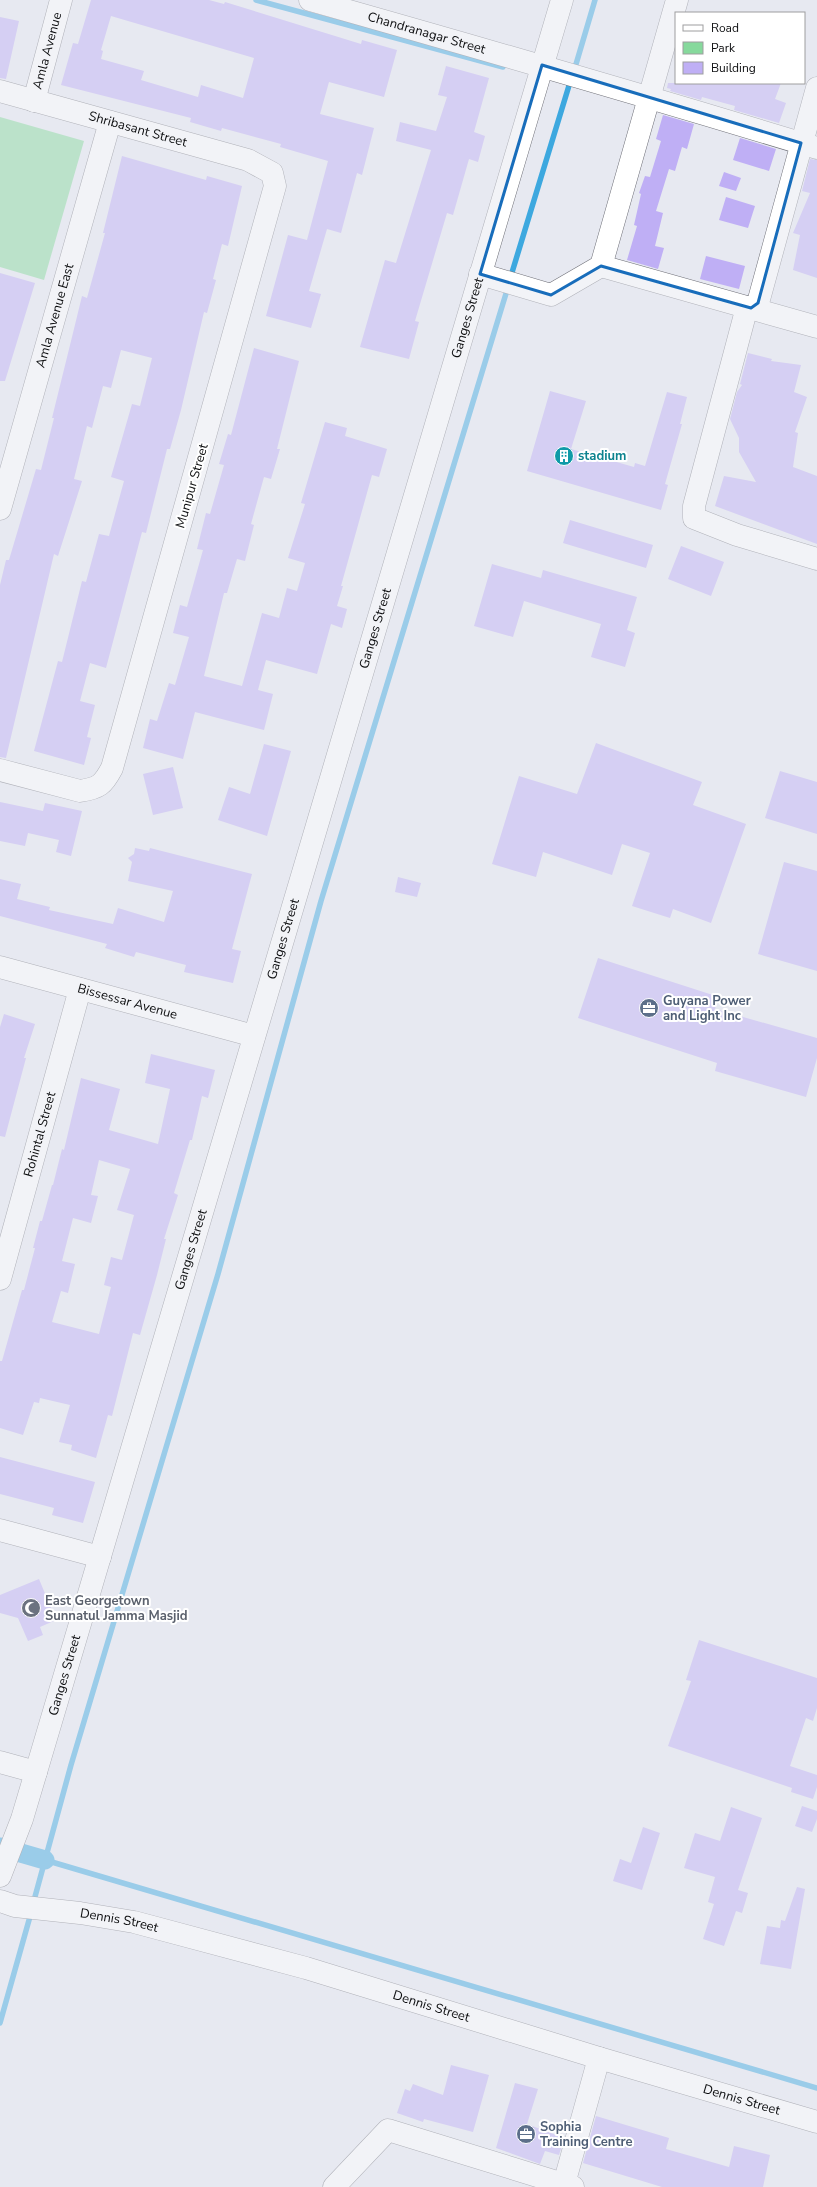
<svg xmlns="http://www.w3.org/2000/svg" width="817" height="2187" font-family="'Nunito Sans',sans-serif">
  <rect width="100%" height="100%" fill="#e7e9f1"/>
  <!-- green -->
  <path fill="#86d99c" d="M0,117L84,141L44,280L0,267Z"/>
  <g fill="none" stroke-linecap="round" stroke-linejoin="round">
    <!-- stream -->
    <path stroke="#3da8df" stroke-width="5.5" d="M256,0L503,67
      M574,71L595,0
      M510,279L571,79
      M45,1860L817,2088
      M33,1904L71,1765L218,1274L321,901L508,287
      M0,2023L31,1913"/>
    <!-- canal -->
    <path stroke="#3da8df" stroke-width="19" d="M0,1847L45,1860"/>
  </g>
  <!-- building -->
  <path fill="#bfaff5" fill-rule="evenodd" d="M91,0H209L224,4L225,2L361,44L362,40L397,50L384,97L329,82L320,114L374,128L362,175L357,173L341,233L327,229L309,291L321,294L311,328L266,316L288,235L307,240L328,161L280,147L281,144L222,128L221,131L190,122L191,118L61,85L73,43L78,44ZM111,16L254,58L243,98L201,85L198,97L141,80L144,71L101,59L103,51L101,50Z
    M0,17L19,21L6,79L0,78Z
    M446,66L489,78L474,132L485,136L478,162L469,159L453,215L447,213L415,321L419,322L409,359L360,347L385,260L396,263L431,150L396,141L400,122L436,131L447,97L438,95Z
    M668,83H781L775,99L786,103L779,123L734,110L735,106L702,97L701,100L670,91L671,89L667,88Z
    M663,115L694,124L687,149L682,147L675,171L669,169L656,211L663,213L655,246L664,248L658,269L627,260L637,226L634,225L641,194L639,193L645,176L650,177L661,141L656,139Z
    M740,138L776,149L769,171L733,160Z
    M122,156L206,180L207,176L242,186L228,246L222,244L213,279L216,280L207,313L204,312L181,410L170,449H167L146,533L142,532L106,668L90,663L80,701L95,705L87,737L91,738L84,765L34,751L58,661L62,662L82,581L86,582L99,534L109,536L124,481L111,477L132,404L140,406L152,358L121,350L111,388L103,386L92,428L87,426L74,479L82,481L58,556L54,554L6,758L0,757V585L6,560H9L36,469L41,470L54,418H52L72,337L82,296L87,298L105,233H103Z
    M810,159L817,160V278L793,270L800,235L793,233L810,193L802,191Z
    M724,172L741,178L736,191L719,186Z
    M726,197L755,206L748,228L719,220Z
    M706,256L745,266L739,289L700,279Z
    M0,273L35,283L5,381H0Z
    M254,348L299,361L277,449H280L271,479L264,477L251,524L254,525L245,561L237,559L227,593H224L204,676L242,686L262,613L279,618L287,588L297,591L305,563L288,558L305,504L301,503L325,422L347,428L345,436L387,449L379,477L372,475L341,586H343L337,606L347,609L342,628L331,624L317,674L266,660L258,690L273,694L264,730L195,712L183,759L143,748L150,719L157,721L169,683L175,685L189,637L173,633L180,605L187,607L203,550L197,549L206,513L210,514L224,465L219,464L228,434L231,435Z
    M748,353L772,359L771,361L801,365L794,392L807,397L795,432L798,433L793,467L817,476V544L715,506L724,476L756,482L739,452V438L730,419L737,392L742,385L740,384Z
    M550,391L586,401L571,449L634,467L635,463L645,466L667,392L687,397L680,424H682L665,484L668,485L661,510L527,471Z
    M570,520L653,545L646,568L563,543Z
    M681,546L724,562L711,596L668,579Z
    M492,564L541,578L543,570L637,597L627,630L635,633L625,667L591,657L601,624L524,601L513,637L474,626Z
    M596,743L702,782L693,805L746,824L711,923L673,909L670,918L632,906L650,853L622,844L612,875L543,852L536,877L492,864L519,776L577,794Z
    M264,744L291,751L267,836L218,820L229,787L250,794Z
    M173,767L183,808L153,815L143,774Z
    M780,771L817,782V834L765,818Z
    M0,802L43,811L45,803L82,811L71,856L56,852L59,840L28,833L25,846L0,841Z
    M135,848L149,851L150,848L252,874L232,949L241,951L233,983L184,972L186,965L136,952L134,957L105,948L107,944L0,916V879L21,884L17,899L50,907L49,910L113,924L118,908L164,922L173,891L128,881L132,862L128,858L134,854Z
    M784,862L817,871V971L758,954Z
    M398,877L421,883L417,897L395,892Z
    M598,958L719,997L715,1009L817,1038V1058L806,1097L715,1071L717,1063L578,1018Z
    M4,1014L35,1024L24,1058H26L5,1137L0,1136V1027Z
    M151,1054L215,1070L208,1098L202,1096L192,1140H190L174,1193L178,1195L164,1239H166L157,1275L140,1335L133,1333L112,1416L108,1415L96,1458L71,1450L72,1445L59,1442L70,1405L40,1398L39,1403L34,1402L23,1435L0,1428V1361H2L22,1290H24L35,1248H33L40,1221H42L52,1185H53L62,1149L64,1150L81,1078L120,1089L109,1130L158,1144L170,1089L145,1083ZM99,1160L130,1169L117,1210L134,1215L122,1260L111,1257L104,1285L111,1287L99,1334L52,1322L61,1291L68,1293L75,1264L62,1261L73,1218L91,1223L98,1196L91,1195Z
    M0,1457L95,1482L83,1523L52,1515L54,1508L0,1494Z
    M39,1579L56,1620L40,1627L43,1635L28,1641L18,1618L0,1613V1595Z
    M699,1640L817,1678V1708L813,1721L806,1718L790,1766L817,1775V1787L813,1799L791,1792L792,1788L668,1746L691,1681L686,1680Z
    M802,1806L817,1811V1819L812,1832L795,1826Z
    M731,1807L762,1818L738,1890L748,1893L742,1913L736,1911L724,1946L703,1939L714,1904L708,1902L715,1877L684,1868L695,1833L720,1841Z
    M643,1827L660,1833L642,1890L613,1881L620,1859L631,1863Z
    M797,1887L805,1889L791,1969L760,1964L767,1926L780,1928L781,1920L785,1921Z
    M451,2065L489,2075L473,2132L424,2119L423,2122L397,2113L405,2089L410,2091L413,2084L443,2095Z
    M515,2083L538,2089L527,2124L564,2138L559,2155L545,2151L540,2164L496,2148Z
    M596,2116L669,2138L666,2149L729,2167L734,2146L770,2155L763,2187H662L583,2163Z"/>
  <g fill="none" stroke-linecap="round" stroke-linejoin="round">
    <defs>
      <g id="minor">
        <path id="s1" d="M310,0C480,48 649,97 817,148"/>
        <path id="s2" d="M0,91L248,160L272,173L275,186L112,768C103,785 99,788 80,791L0,770"/>
        <path id="s3" d="M34,101L61,0"/>
        <path d="M601,266L817,327"/>
        <path d="M480,274L551,295L601,266L677,0"/>
        <path d="M747,307L694,506V518L737,535L817,559"/>
        <path d="M751,308L758,303L817,88"/>
        <path id="s4" d="M0,509L110,122"/>
        <path id="s5" d="M0,967L254,1036"/>
        <path id="s6" d="M0,1279L80,989"/>
        <path d="M0,1530L100,1557"/>
        <path d="M0,1762L36,1772"/>
        <path id="s7" d="M0,1876L22,1819L36,1772L562,0"/>
        <path id="s8" d="M0,1901L15,1906L80,1913L134,1922L306,1968L599,2058L817,2122"/>
        <path d="M564,2184L599,2058"/>
        <path d="M334,2187L388,2130L573,2187"/>
      </g>
    </defs>
    <!-- minor casing -->
    <use href="#minor" stroke="#6e6f77" stroke-width="23"/>
    <!-- minor -->
    <use href="#minor" stroke="#fff" stroke-width="22"/>
  </g>
  <!-- marked area -->
  <path d="M0 0H817V2187H0ZM542,65L801,143L758,303L751,308L601,266L551,295L480,274Z" fill="#e7e9f1" fill-opacity=".55" fill-rule="evenodd"/>
  <path fill="none" stroke="#186dbb" stroke-width="3" stroke-linejoin="round" d="M542,65L801,143L758,303L751,308L601,266L551,295L480,274Z"/>
  <!-- icons -->
  <defs>
    <symbol id="building-disc" viewBox="-11 -11 22 22"><circle r="9.5" fill="#0f9aa8" stroke="#fff"/><path d="M-4-6H4V6H1V3H-1V6H-4ZM-2.5-4.3h1.7v1.8h-1.7ZM.8-4.3h1.7v1.8H.8ZM-2.5-1h1.7V.8h-1.7ZM.8-1h1.7V.8H.8Z" fill="#fff"/></symbol>
    <symbol id="office-disc" viewBox="-11 -11 22 22"><circle r="9.5" fill="#5c6f8a" stroke="#fff"/><path d="M-6-3h4V-5.5h4V-3h4V5H-6ZM-1-4.5V-3h2v-1.5ZM-6 0V1H6V0Z" fill="#fff"/></symbol>
    <symbol id="mosque-disc" viewBox="-11 -11 22 22"><circle r="9.5" fill="#6b7280" stroke="#fff"/><path d="M3.5-4.9A6 6 0 1 0 3.5 4.9A5 5 0 1 1 3.5-4.9Z" fill="#fff"/></symbol>
  </defs>
  <g fill-rule="evenodd">
    <use href="#building-disc" x="553" y="445" width="22" height="22"/>
    <use href="#office-disc" x="638" y="997" width="22" height="22"/>
    <use href="#mosque-disc" x="20" y="1597" width="22" height="22"/>
    <use href="#office-disc" x="515" y="2123" width="22" height="22"/>
  </g>
  <g text-anchor="middle" dominant-baseline="central" stroke-width="4" stroke-linejoin="round" paint-order="stroke">
    <!-- street labels -->
    <g font-size="13" fill="#0c0d0f" stroke="#fff">
      <text stroke="none"><textPath href="#s1" startOffset="121">Chandranagar Street</textPath></text>
      <text stroke="none"><textPath href="#s3" startOffset="52">Amla Avenue</textPath></text>
      <text stroke="none"><textPath href="#s2" startOffset="143">Shribasant Street</textPath></text>
      <text stroke="none"><textPath href="#s4" startOffset="201">Amla Avenue East</textPath></text>
      <text stroke="none"><textPath href="#s7" startOffset="1627">Ganges Street</textPath></text>
      <text transform="translate(192 486) rotate(-74)">Munipur Street</text>
      <text stroke="none"><textPath href="#s7" startOffset="1303">Ganges Street</textPath></text>
      <text stroke="none"><textPath href="#s7" startOffset="979">Ganges Street</textPath></text>
      <text stroke="none"><textPath href="#s5" startOffset="132">Bissessar Avenue</textPath></text>
      <text stroke="none"><textPath href="#s6" startOffset="150">Rohintal Street</textPath></text>
      <text stroke="none"><textPath href="#s7" startOffset="655">Ganges Street</textPath></text>
      <text stroke="none"><textPath href="#s7" startOffset="211">Ganges Street</textPath></text>
      <text stroke="none"><textPath href="#s8" startOffset="121">Dennis Street</textPath></text>
      <text stroke="none"><textPath href="#s8" startOffset="445">Dennis Street</textPath></text>
      <text stroke="none"><textPath href="#s8" startOffset="769">Dennis Street</textPath></text>
    </g>
    <!-- culture labels -->
    <g font-size="13" font-weight="bold" fill="#0d838f" stroke="#fff" text-anchor="start">
      <text x="578" y="456">stadium</text>
    </g>
    <!-- service labels -->
    <g font-size="13" font-weight="bold" fill="#4e5e75" stroke="#fff" text-anchor="start">
      <text x="663" y="1001">Guyana Power<tspan x="663" dy="15">and Light Inc</tspan></text>
      <text x="540" y="2127">Sophia<tspan x="540" dy="15">Training Centre</tspan></text>
    </g>
    <!-- worship labels -->
    <g font-size="13" font-weight="bold" fill="#5b616d" stroke="#fff" text-anchor="start">
      <text x="45" y="1601">East Georgetown<tspan x="45" dy="15">Sunnatul Jamma Masjid</tspan></text>
    </g>
  </g>
  <!-- legend -->
  <rect x="675" y="12" width="130" height="72" fill="#ffffff" stroke="#9e9e9f"/>
  <rect x="683" y="25" width="20" height="6" fill="#ffffff" stroke="#9e9e9f"/>
  <text x="711" y="32" font-size="12" fill="#0c0d0f">Road</text>
  <rect x="683" y="42" width="20" height="12" fill="#86d99c" stroke="#9e9e9f"/>
  <text x="711" y="52" font-size="12" fill="#0c0d0f">Park</text>
  <rect x="683" y="62" width="20" height="12" fill="#bfaff5" stroke="#9e9e9f"/>
  <text x="711" y="72" font-size="12" fill="#0c0d0f">Building</text>
</svg>
